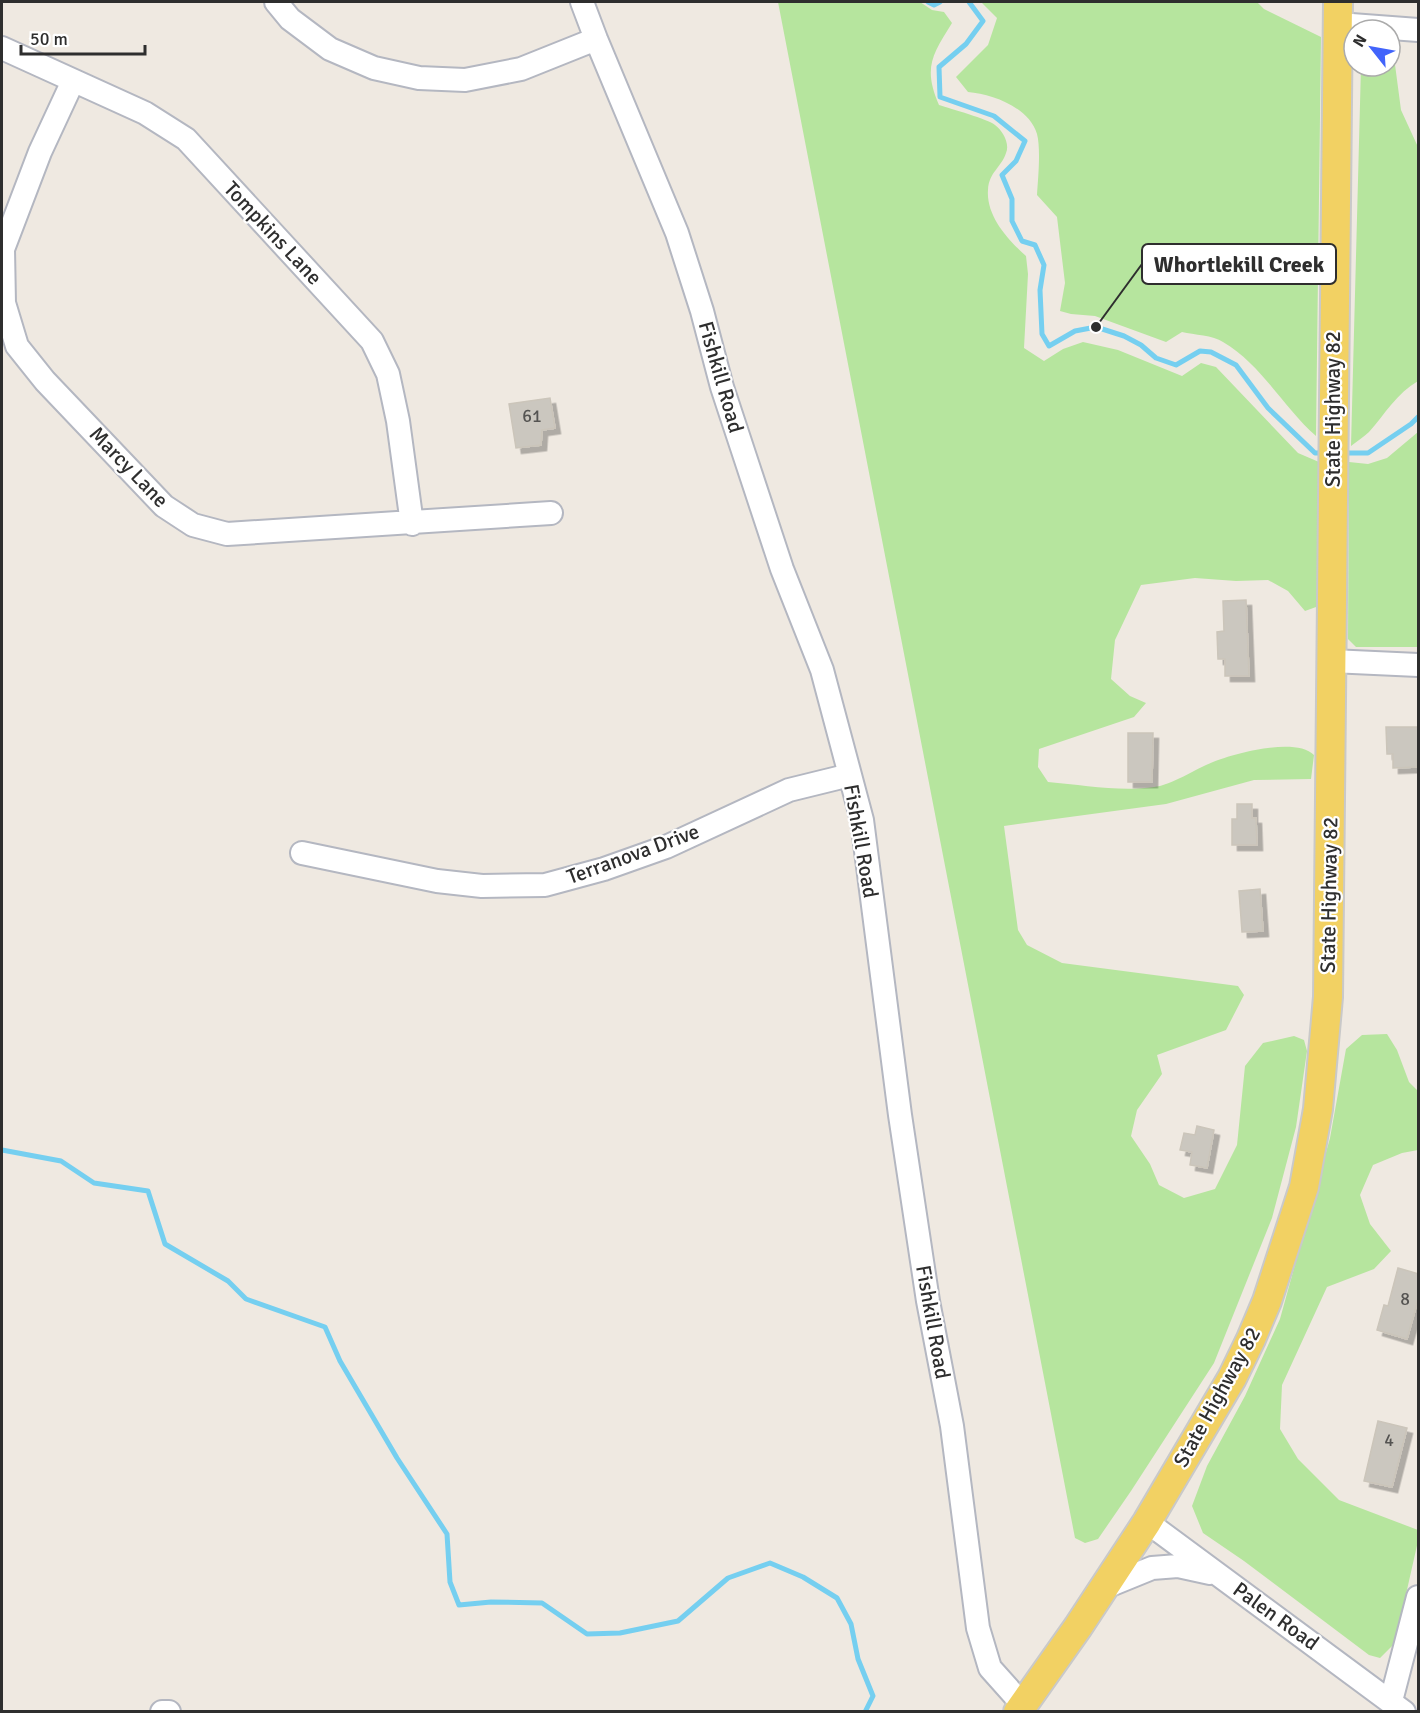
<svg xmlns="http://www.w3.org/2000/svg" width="1420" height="1713" font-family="Signika,sans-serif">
  <defs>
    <filter id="shadow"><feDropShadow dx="5.5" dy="5.5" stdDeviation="0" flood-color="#0004"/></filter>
  </defs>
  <rect width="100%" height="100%" fill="#efe9e1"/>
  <!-- green -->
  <path fill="#b6e59e" d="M778,2H920L932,10L944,12L952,23C932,55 923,68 939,105C951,109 988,119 995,125C1003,131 1010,144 1006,153C1001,168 989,172 988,190C986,216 1008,240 1026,256L1028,274L1024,348L1044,361L1063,349L1083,342L1118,350L1182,376L1201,363L1216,367L1298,453L1319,462L1322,581L1316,607L1305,611L1288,591L1268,580L1236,581L1195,578L1141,585L1115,640L1111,679L1130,696L1146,703L1134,717L1039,749L1038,767L1048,782C1083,785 1120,792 1154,787C1172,785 1195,769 1213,762C1236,753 1296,737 1314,755L1311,779L1254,780L1166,804L1004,826L1018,930L1027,945L1062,963L1238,986L1244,995L1226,1030L1157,1055L1162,1074L1137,1110L1131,1136L1150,1164L1159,1185L1184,1198L1215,1189L1237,1145L1245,1066L1263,1043L1294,1036L1304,1040L1307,1051L1296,1127L1272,1218L1214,1363L1131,1491L1098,1539L1085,1543L1075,1538Z
    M981,2H1257L1264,9L1321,37L1316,436C1283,407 1262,365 1223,342C1213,335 1194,335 1182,332L1166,342L1095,316L1071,314L1060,311L1065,283L1057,217L1037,195C1038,179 1041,149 1037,134C1029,107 992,94 968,92L956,77L988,45L997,18Z
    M1390,42H1392L1401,110L1418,147V381C1397,393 1385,414 1369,432C1364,437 1357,441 1351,446L1361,66H1390Z
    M1418,432V647H1356L1348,639L1349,462L1368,464L1387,458Z
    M1387,1034L1397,1050L1409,1082L1418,1091V1150L1402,1153L1373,1165L1360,1195L1370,1224L1391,1251L1374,1269L1327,1287L1282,1385L1280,1429L1298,1459L1339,1500L1418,1530V1541L1395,1643L1380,1658L1369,1655L1244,1561L1203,1533L1192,1506L1207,1466L1245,1396L1280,1319L1330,1138L1346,1049L1362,1035Z"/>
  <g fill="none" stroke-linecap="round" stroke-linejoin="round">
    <!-- stream -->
    <path stroke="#75cff0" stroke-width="5" d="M928,2L934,5L940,2
      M969,2L983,21L966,44L939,67L940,97L994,116L1025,141L1016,161L1002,175L1012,199V221L1022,241L1035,245L1044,265L1040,290L1042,334L1049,346L1075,331L1096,327L1124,336L1141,345L1156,358L1176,365L1200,351L1211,352L1236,365L1268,408L1315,453H1325
      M1343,453H1368L1411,424L1418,417
      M2,1150L61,1161L94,1183L148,1191L165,1244L228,1281L246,1299L325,1327L340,1361L397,1458L447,1534L450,1582L459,1605L491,1602L542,1603L587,1634L620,1633L678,1621L728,1578L770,1563L803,1577L837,1598L851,1624L858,1659L873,1696L865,1712"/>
  </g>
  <!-- building -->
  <path fill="#cbc7bf" stroke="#cbc5ba" stroke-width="1.5" filter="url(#shadow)" d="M550,398L555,428L542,430L541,445L516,448L509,404Z
    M1246,600L1249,676H1225V659H1218L1217,632L1224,631L1223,601Z
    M1386,727H1419L1417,767L1393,768V754H1387Z
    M1128,733H1153L1152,782H1128Z
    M1237,804H1252V818H1256L1257,845H1232V819H1237Z
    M1260,889L1263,931L1242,932L1239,891Z
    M1197,1126L1214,1130L1207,1168L1190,1165L1192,1152L1180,1150L1184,1133L1195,1135Z
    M1398,1268L1419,1274V1296L1407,1339L1377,1330L1384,1305L1388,1306Z
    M1378,1421L1407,1428L1392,1487L1364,1481Z"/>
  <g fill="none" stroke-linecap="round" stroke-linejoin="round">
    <defs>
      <path id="minor" d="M276,2L290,19L330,49L374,68L419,78L465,80L521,69L596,39
        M582,2L596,39L677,233L702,311L722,387L782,569L822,670L862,820L900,1115L928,1301L952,1426L978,1628L990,1668L1023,1705
        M1338,24L1418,30
        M2,48L145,113L186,139L372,341L388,374L398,421L412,524
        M73,81L40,152L3,249L4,303L17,346L45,381L164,506L193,525L227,534L551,513
        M1331,661L1418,665
        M302,853L437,881L482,886L545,885L604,869L666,847L789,790L850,775
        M1147,1522L1404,1712
        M1103,1588L1152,1568L1178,1566L1210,1573
        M1391,1701L1418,1597
        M162,1712H169"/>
      <path id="major" d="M1018,1712L1078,1627L1147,1522L1232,1378L1251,1339L1267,1301L1304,1187L1318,1109L1328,997L1338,2"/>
    </defs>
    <!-- minor casing -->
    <use href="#minor" stroke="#b4b7c1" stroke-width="26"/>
    <!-- major casing -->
    <use href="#major" stroke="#c9c9c9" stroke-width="32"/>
    <!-- minor -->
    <use href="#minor" stroke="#fff" stroke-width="22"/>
    <!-- major -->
    <use href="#major" stroke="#f2d163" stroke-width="28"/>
  </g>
  <g text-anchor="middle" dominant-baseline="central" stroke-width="4.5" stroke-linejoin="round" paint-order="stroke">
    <!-- number labels -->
    <g font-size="18" fill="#555452">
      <text x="532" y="416">61</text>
      <text x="1405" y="1299">8</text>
      <text x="1389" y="1440">4</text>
    </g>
    <!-- street labels -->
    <g font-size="21" fill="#2e2e2e" stroke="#fff">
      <text transform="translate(273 233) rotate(47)">Tompkins Lane</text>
      <text transform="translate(721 377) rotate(74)">Fishkill Road</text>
      <text transform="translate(1333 409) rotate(-90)">State Highway 82</text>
      <text transform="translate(129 467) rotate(46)">Marcy Lane</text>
      <text transform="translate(861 841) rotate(80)">Fishkill Road</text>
      <text transform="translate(633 854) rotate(-20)">Terranova Drive</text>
      <text transform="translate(1329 895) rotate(-89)">State Highway 82</text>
      <text transform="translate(933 1322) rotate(80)">Fishkill Road</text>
      <text transform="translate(1217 1397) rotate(-61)">State Highway 82</text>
      <text transform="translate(1276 1616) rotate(36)">Palen Road</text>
    </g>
  </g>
  <!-- callouts -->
  <path fill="none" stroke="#2e2e2e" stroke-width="2" d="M1096 327L1142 264"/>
  <circle fill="#2e2e2e" stroke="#fff" stroke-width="2" cx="1096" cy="327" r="6"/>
  <rect fill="#fff" stroke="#2e2e2e" stroke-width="2" x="1142" y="244" width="194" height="40" rx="6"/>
  <g font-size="22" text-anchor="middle" font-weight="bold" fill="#2e2e2e">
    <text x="1239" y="272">Whortlekill Creek</text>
  </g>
  <!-- border -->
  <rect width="1420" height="1713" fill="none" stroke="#2e2e2e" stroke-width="6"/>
  <!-- north arrow -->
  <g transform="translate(1372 48) rotate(301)"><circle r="28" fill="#ffffff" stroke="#ababab" stroke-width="1.5"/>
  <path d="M0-4.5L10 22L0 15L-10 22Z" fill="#4264fb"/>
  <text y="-9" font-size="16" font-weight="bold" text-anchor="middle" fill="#2e2e2e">N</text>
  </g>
  <!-- scale -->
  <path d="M21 45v9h124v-9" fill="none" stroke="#2e2e2e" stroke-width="3"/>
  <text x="30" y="45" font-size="18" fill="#2e2e2e" stroke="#ffffff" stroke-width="4.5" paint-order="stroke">50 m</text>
</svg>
